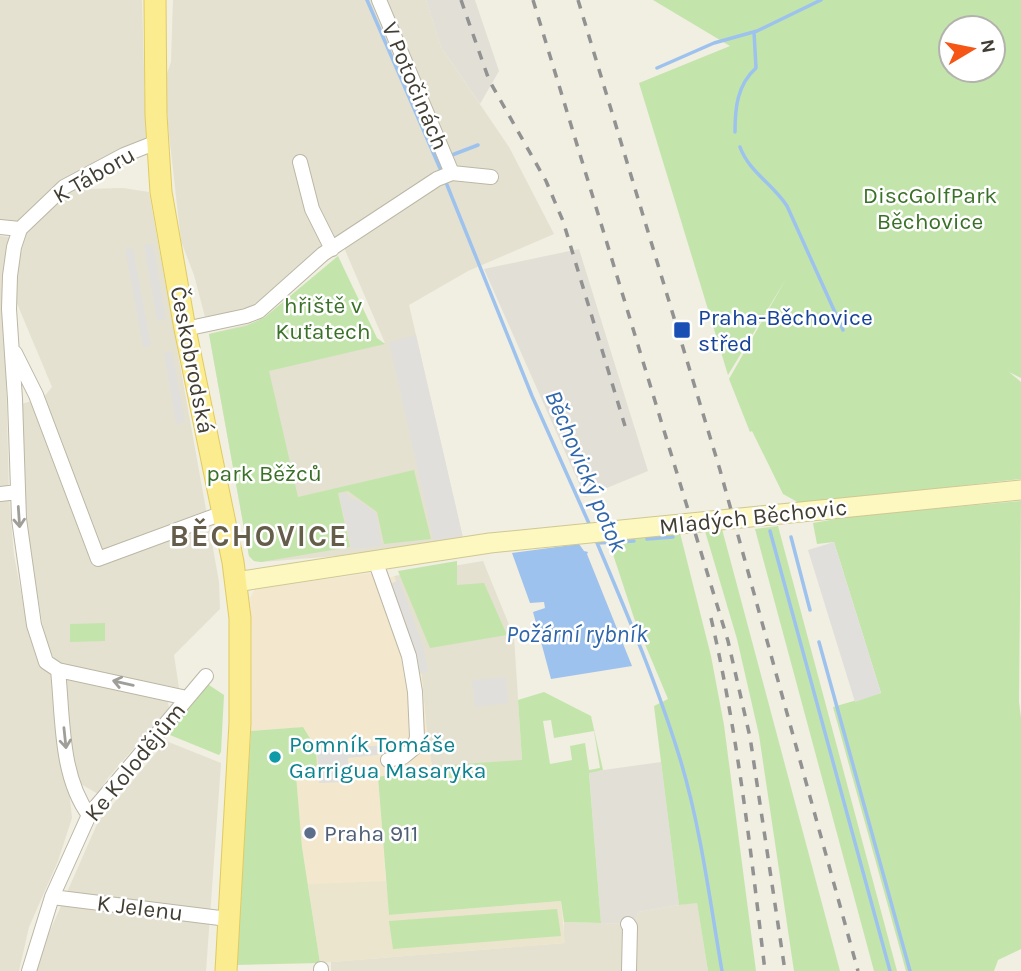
<svg xmlns="http://www.w3.org/2000/svg" width="1021" height="971" font-family="Karla,sans-serif">
  <rect width="100%" height="100%" fill="#f1eee2"/>
  <!-- residential -->
  <path fill="#e4e1d0" d="M0,0H142L146,139L22,223L0,221Z
    M173,0H426L441,47L509,147L554,234L468,271L409,305L463,538L337,556L261,562L254,561L249,556L209,334L256,322L385,343L339,236L266,298L242,310L205,317L194,275L181,241L168,125L165,79L171,62Z
    M82,185L89,189L123,188L149,192L219,582L220,609L174,655L179,688L68,667L55,659L46,646L27,532L21,404L43,398L52,387L16,301V272L27,230L69,189Z
    M0,236L9,237L4,291L9,498L14,555L27,624L41,667L57,674L72,818L58,861L29,927L19,971H0Z
    M483,561L514,637L522,761L432,766L428,745L419,646L394,576Z
    M70,676L167,698L169,708L107,779L98,794L74,780L65,682Z
    M166,741L221,763L206,971H37L38,958L98,822Z
    M697,902L708,971H331V962L564,943V922L635,924L638,912Z"/>
  <!-- commercial -->
  <path fill="#f3e8cd" d="M370,573L379,583L394,576L419,646L428,744L432,766L378,777L386,881L308,884L302,847L296,775L303,727L251,731L252,638L250,598L255,589Z"/>
  <!-- industrial -->
  <path fill="#e2dfd7" d="M426,0H475L499,71L480,104L441,47Z
    M579,249L648,471L585,497L484,269Z
    M661,762L679,905L638,912L635,924L601,923L589,772Z"/>
  <!-- education -->
  <path fill="#eae5cc" d="M386,881L390,915L561,901L565,943L320,963L308,884Z"/>
  <!-- green -->
  <path fill="#c3e5ab" fill-rule="evenodd" d="M653,0H1021V378L1009,372L1021,382V479L801,504L783,494L752,431L750,432L729,379L786,279L728,375L639,83L730,46ZM951,28H993V70H951Z
    M338,256L377,338L385,344L269,371L298,497L414,470L431,539L384,544L377,512L348,491L338,493L350,547L261,562L254,561L249,556L209,334L246,326L265,317Z
    M1021,501L1019,702L1021,718V949L998,960L994,971H906L833,707L881,693L834,542L817,544L813,523L853,516Z
    M778,526L897,971H874L755,529Z
    M722,529L840,971H794L759,735L737,639L705,531Z
    M680,533L711,656L724,725L756,971H708L697,903L679,905L654,706L668,699L634,618L608,539Z
    M457,561V585L484,583L507,635L430,648L398,571Z
    M105,623V641L70,642V624Z
    M206,683L224,695L221,752L219,755L165,733Z
    M544,692L591,716L603,770L589,773L601,923L564,922L561,901L389,915L378,777L432,766L522,760L518,700ZM551,720L554,738L594,731L600,768L589,770L585,743L570,746L572,760L550,764L543,721Z
    M303,727L316,748L317,767L296,775L302,847L320,963L236,965L251,731Z
    M557,909L561,936L393,949L389,921Z"/>
  <!-- parking -->
  <path fill="#e1dfdb" d="M153,244L166,319L157,321L144,245Z
    M133,248L151,346L143,347L125,249Z
    M416,335L463,538L434,542L389,342Z
    M172,351L185,422L176,424L164,353Z
    M345,493L352,500H358L376,513L382,546L352,549L339,494Z
    M834,542L881,693L855,702L808,550Z
    M399,580L424,649L428,672L419,674L412,644L390,584Z
    M506,677L508,703L475,707L472,680Z
    M386,745L387,754L348,758L349,782L319,783L317,750Z"/>
  <!-- water -->
  <path fill="#9ec2ee" d="M579,544L584,551L588,552L587,554L632,666L551,679L533,612L545,608L544,602L530,603L512,553Z"/>
  <g fill="none" stroke-linecap="round" stroke-linejoin="round">
    <!-- stream -->
    <path stroke="#9ec2ee" stroke-width="3.5" d="M367,0L442,173
      M657,68L714,43L757,31L821,0
      M735,132C735,108 737,85 756,68L754,32
      M740,147C749,172 773,184 787,206L843,330
      M452,155L478,145
      M445,180L532,396L591,528
      M770,531L890,971
      M791,537L810,610
      M595,538C626,611 658,686 681,762C701,829 710,902 722,971
      M647,539L673,537
      M597,543L634,541
      M819,642L910,971"/>
    <defs>
      <path id="street" d="M379,0L452,173
        M157,142L124,155L64,187L20,229L14,247L10,276L9,309L15,399L19,519L34,625L46,662L58,670L187,698
        M300,162L312,209L332,249
        M0,227L20,229
        M185,329L246,316L259,311L323,254L437,179L452,173L491,177
        M15,353L36,395L98,559L223,513
        M0,494L18,492
        M375,560L409,656L415,692L417,737L414,748L403,757L388,760
        M58,670C63,717 60,776 89,815
        M52,897L228,919
        M628,924L630,927L629,971
        M321,969V971
        M29,971L52,897L89,815L206,676"/>
      <path id="secondary" d="M236,582L490,543L1021,490"/>
      <path id="primary" d="M155,0L156,115L161,192L185,329L233,562L240,618V723L226,971"/>
    </defs>
    <!-- street casing -->
    <use href="#street" stroke="#bcb7a5" stroke-width="16"/>
    <!-- secondary casing -->
    <use href="#secondary" stroke="#d0c892" stroke-width="21"/>
    <!-- primary casing -->
    <use href="#primary" stroke="#e0cb61" stroke-width="23"/>
    <!-- street -->
    <use href="#street" stroke="#fff" stroke-width="14"/>
    <!-- secondary -->
    <use href="#secondary" stroke="#fdf7c0" stroke-width="19"/>
    <!-- primary -->
    <use href="#primary" stroke="#fcec90" stroke-width="21"/>
    <!-- rail -->
    <path stroke="#929292" stroke-width="3.5" stroke-dasharray="9 9" stroke-linecap="butt" d="M461,0L489,80L546,181L563,221L625,426
      M533,0L728,641L750,737L785,971
      M578,0L720,470L858,971
      M711,618C738,735 751,853 765,971"/>
  </g>
  <!-- one-way arrows -->
  <defs><path id="oneway-shaft" d="M-6 0H5M1.5-3L5.5 0L1.5 3" fill="none" stroke-width="1.6" stroke-linecap="round" stroke-linejoin="round" transform="scale(1.75)"/></defs>
  <g stroke="#a09e99">
    <use href="#oneway-shaft" transform="translate(19 517) rotate(86)"/>
    <use href="#oneway-shaft" transform="translate(123 683) rotate(-167)"/>
    <use href="#oneway-shaft" transform="translate(65 738) rotate(84)"/>
  </g>
  <!-- markers -->
  <rect fill="#1a4fb4" stroke="#fff" stroke-width="2.5" x="673" y="321" width="18" height="18" rx="3.5"/>
  <circle fill="#0f9aa8" stroke="#fff" stroke-width="2.5" cx="275" cy="757" r="7"/>
  <circle fill="#5c6f8a" stroke="#fff" stroke-width="2.5" cx="310" cy="833" r="7"/>
  <g text-anchor="middle" dominant-baseline="central" stroke-width="5" stroke-linejoin="round" paint-order="stroke">
    <!-- street labels -->
    <g font-size="23" fill="#423e33" stroke="#fff">
      <text transform="translate(415 86) rotate(67)">V Potočinách</text>
      <text transform="translate(94 175) rotate(-30)">K Táboru</text>
      <text transform="translate(192 360) rotate(79)">Českobrodská</text>
      <text transform="translate(753 517) rotate(-6)">Mladých Běchovic</text>
      <text transform="translate(135 762) rotate(-51)">Ke Kolodějům</text>
      <text transform="translate(140 908) rotate(7)">K Jelenu</text>
    </g>
    <!-- park labels -->
    <g font-size="23" fill="#3a7128" stroke="#fff">
      <text x="930" y="195">DiscGolfPark<tspan x="930" dy="26">Běchovice</tspan></text>
      <text x="323" y="305">hřiště v<tspan x="323" dy="26">Kuťatech</tspan></text>
      <text x="264" y="473">park Běžců</text>
    </g>
    <!-- transit labels -->
    <g font-size="23" fill="#164399" stroke="#fff" text-anchor="start">
      <text x="698" y="317">Praha-Běchovice<tspan x="698" dy="26">střed</tspan></text>
    </g>
    <!-- culture labels -->
    <g font-size="23" fill="#0d838f" stroke="#fff" text-anchor="start">
      <text x="289" y="744">Pomník Tomáše<tspan x="289" dy="26">Garrigua Masaryka</tspan></text>
    </g>
    <!-- service labels -->
    <g font-size="23" fill="#4e5e75" stroke="#fff" text-anchor="start">
      <text x="324" y="833">Praha 911</text>
    </g>
    <!-- water labels -->
    <g font-size="24" font-style="italic" fill="#3066aa" stroke="#fff">
      <text transform="translate(586 471) rotate(67)">Běchovický potok</text>
      <text x="577" y="634">Požární rybník</text>
    </g>
    <!-- district labels -->
    <g font-size="30" font-weight="bold" letter-spacing="2" fill="#645d4a" stroke="#fff">
      <text x="259" y="536">BĚCHOVICE</text>
    </g>
  </g>
  <!-- north arrow -->
  <g transform="translate(972 49) rotate(80)"><circle r="33" fill="#ffffff" stroke="#b3b2ad" stroke-width="2"/>
  <path d="M0-5L12 26L0 18L-12 26Z" fill="#f55515"/>
  <text y="-10" font-size="19" font-weight="bold" text-anchor="middle" fill="#423e33">N</text>
  </g>
</svg>
